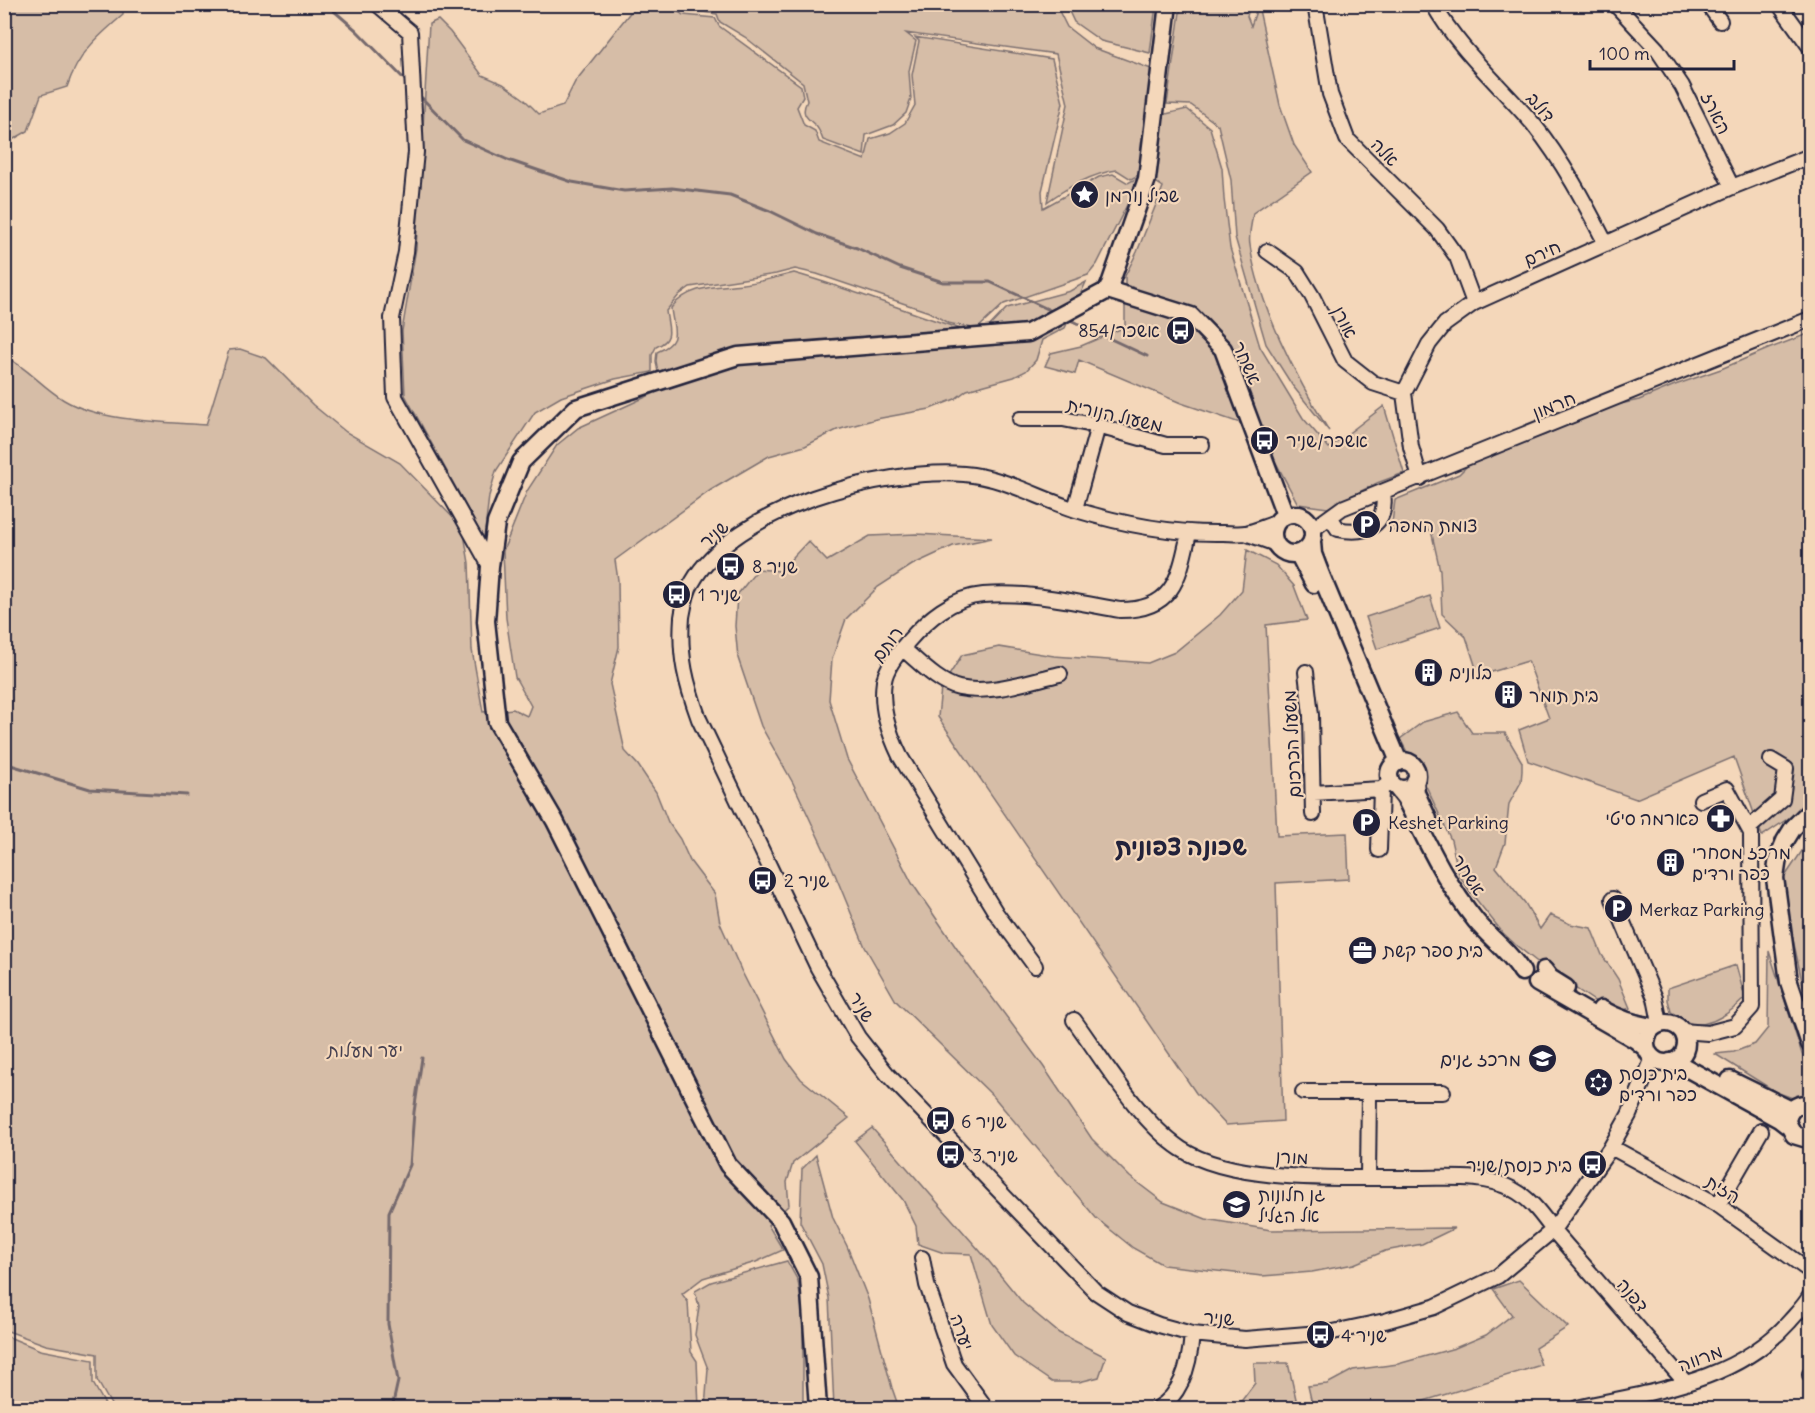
<svg xmlns="http://www.w3.org/2000/svg" width="1815" height="1413" font-family="Delius,'Playpen Sans Hebrew',sans-serif">
  <rect width="100%" height="100%" fill="#f4d7ba"/>
  <filter id="ink" filterUnits="userSpaceOnUse"><feTurbulence type="fractalNoise" baseFrequency=".0167" numOctaves="2"/><feDisplacementMap in="SourceGraphic" scale="12" xChannelSelector="R" yChannelSelector="G"/><feConvolveMatrix kernelMatrix="1 2 1 2 8 2 1 2 1" color-interpolation-filters="sRGB"/></filter>
  <g filter="url(#ink)">
    <!-- green -->
    <path fill="#d6bda7" stroke="#7c7071" stroke-width="1.5" d="M5,4L123,5V15C97,37 78,54 67,87L41,95L28,131L5,144Z
      M636,5H669L683,15L715,18L719,26L801,86L803,97L797,107L804,125L815,131L819,142L865,160L870,139L890,133L905,123L915,105L912,75L919,41L915,37L1052,59L1063,103L1042,191L1043,208L1099,177L1113,174L1128,183L1137,178L1130,199L1097,264L1088,275L1004,304L977,329L948,323L929,312L817,274L795,269L776,274L690,287L679,295L666,311C668,329 675,339 656,347L652,355V372L615,379L561,397L535,412L496,471L489,496L484,539L405,395L402,331L416,248L429,24L438,20L450,32L482,75L503,84L524,99L539,114L563,106L575,82Z
      M678,5H1056L1067,27L1094,48L1154,70L1149,118L1187,109L1210,128L1222,168L1224,199L1230,248L1260,347L1303,418L1329,448L1384,406L1404,473L1377,483L1328,508L1298,504L1258,429L1181,403L1079,360L1075,374L1045,366L1051,353L1081,346L1125,327V276L1137,252L1163,187L1142,173L1131,179L1117,170C1093,173 1066,188 1047,202L1068,104L1056,54L906,33L916,41L909,71L911,99L906,113L893,125L866,135L864,155L823,140C821,135 819,129 816,126C807,118 800,114 807,101L803,83L745,37L720,22L717,14L688,10Z
      M1066,5H1156L1150,53L1101,41L1074,22Z
      M1181,5H1243L1245,9L1244,5H1250L1247,16L1251,26L1258,5L1280,105L1294,145L1312,172L1253,213C1252,223 1248,235 1250,245C1258,304 1297,379 1329,431L1292,385L1266,344L1235,237L1231,180L1218,125L1191,105L1167,104Z
      M794,273C858,291 919,317 983,336L985,331L1007,308L1070,291L1086,282L1065,328L1042,340L1036,360L1026,371L1014,377L967,390L955,399L930,409L876,419L837,430L805,446L769,456L711,490L615,560L618,580L619,647L610,684L625,751L638,765L656,792L668,822L680,839L690,861L715,894L720,923L741,970L786,1059L801,1079L849,1118L793,1163L787,1182L789,1205L768,1225L783,1250L756,1262L703,1278L682,1294L688,1302L691,1352L697,1361L699,1408H113L97,1380V1354L46,1345L5,1330L4,356C27,367 42,387 64,400C101,422 164,422 206,425L229,350L240,349L266,358L313,405L346,432L400,463L463,528L469,563L472,650L483,712L513,709L527,716L531,706L515,677L506,618L503,551L527,491L557,445L578,428L661,390L656,361L657,352C683,341 673,330 671,308C689,285 716,287 743,284C760,282 778,277 794,273Z
      M1810,333V804L1762,836L1734,757L1636,799L1528,761L1519,730L1549,718L1528,661L1485,674L1484,669L1477,671L1466,637L1442,614L1440,570L1431,530L1391,531L1395,500L1459,474L1477,456L1545,435L1606,407L1639,400L1675,385L1721,369L1768,349Z
      M916,534L992,538L953,546L912,565L878,587L846,619L832,659L829,700L847,759L912,883L968,965L1043,1066L1092,1139L1130,1177L1163,1202L1206,1219L1271,1230L1455,1228L1422,1244L1385,1251L1354,1264L1312,1272L1262,1276L1163,1265L1133,1248L1096,1218L993,1096L896,1001L865,947L832,867L793,783L761,726L738,658L735,626L737,595L758,569L780,571L808,541L827,561L870,536Z
      M1247,550L1276,565L1294,586L1307,620L1266,625L1277,836L1347,833L1349,879L1276,883L1283,1121L1226,1125L1196,1093L938,717L941,688L962,655L999,647L1054,656L1148,663L1175,652L1220,615L1242,590Z
      M1430,596L1440,628L1377,649L1366,617Z
      M1458,712L1472,733H1505L1522,762V771L1521,782L1509,804L1505,843L1496,867L1525,903L1540,929L1550,915L1570,924L1591,928L1602,955L1618,979L1630,1008L1619,1012L1605,1008L1545,968L1517,946L1503,933L1471,893L1459,875L1451,840L1427,788L1400,739L1423,722Z
      M1810,839V1009L1802,981L1792,935L1778,887Z
      M1769,951L1802,1054L1808,1066L1807,1093L1798,1100L1776,1092L1715,1054L1734,1052L1755,1044L1768,1028Z
      M1736,965L1745,998C1732,1011 1712,1026 1693,1024C1686,1023 1677,1015 1671,1012L1668,1000V988Z
      M872,1128L987,1259L1023,1303L1059,1333L1106,1357L1099,1377L1079,1382H1052L1014,1356L992,1325L971,1254L944,1253L918,1244L916,1226L903,1200L855,1141Z
      M816,1155L833,1218L847,1246L868,1299L892,1388L899,1408H834L829,1298L822,1264L800,1222L802,1169Z
      M787,1261L798,1281L803,1317V1408H705L708,1369L695,1335L699,1306L695,1291L711,1282Z
      M1519,1280L1568,1327L1535,1348L1541,1365L1401,1408H1313L1308,1386L1327,1384L1353,1370L1398,1364L1455,1348L1486,1335L1512,1315L1493,1289Z
      M4,1335L40,1350L93,1360V1383L107,1408H5Z
      M1254,1363H1288L1298,1408H1236L1255,1383Z"/>
    <g fill="none" stroke-linecap="round" stroke-linejoin="round">
      <!-- stream -->
      <path stroke="#75696d" stroke-width="3" d="M326,4L356,30L409,84
        M417,93L463,140L508,160L572,182L624,191L672,188L730,195L770,211L817,234L857,248L900,268L943,282H990L1054,312
        M1068,319L1147,356
        M4,763L90,789L187,795
        M392,1408L398,1381L388,1324L389,1212L410,1165L414,1112L422,1058"/>
      <defs>
        <path id="minor" d="M377,4L410,32L416,152L406,252L392,318L395,397L490,566
          M1315,4L1330,94L1347,139L1437,229L1457,257L1474,303
          M1433,4C1459,50 1500,85 1534,125C1563,161 1585,203 1606,244
          M1615,4L1657,49L1682,86L1732,187
          M1708,4L1720,21
          M1779,4L1810,47
          M1267,251L1297,272L1312,296L1345,361L1373,383L1404,393
          M1020,419H1063L1098,426L1166,445H1202
          M1420,478L1411,447L1404,393L1429,344L1445,324L1474,303L1732,187L1810,156
          M1075,509L1098,426
          M1330,517L1338,529C1367,535 1388,525 1383,492
          M1276,523C1266,526 1256,531 1246,533C1238,534 1230,533 1223,533C1174,534 1122,524 1076,510C1038,498 1004,477 964,474C882,468 735,507 692,583C686,592 684,606 682,617C679,657 686,683 699,719L818,968L858,1037L888,1075L1096,1292L1128,1313L1159,1325L1192,1334L1245,1339L1333,1332L1385,1321L1434,1307L1498,1276L1553,1230L1611,1147L1629,1115L1653,1058
          M1313,529L1342,508L1810,319
          M1245,533L1276,544
          M902,648C918,661 938,683 959,688C991,695 1029,681 1060,674
          M1306,672L1311,715L1313,814
          M1313,793L1381,789L1391,782
          M1749,828L1782,799L1786,769L1771,760
          M1379,850L1381,789
          M1613,899L1655,998L1660,1023
          M1035,966L996,913L900,756C889,733 880,708 884,681C887,660 923,623 941,611C954,602 968,596 983,595C1029,591 1075,602 1120,610C1174,610 1179,578 1189,533
          M1074,1020C1104,1061 1139,1121 1181,1149C1236,1185 1357,1177 1422,1178C1452,1178 1484,1175 1512,1189C1530,1198 1541,1214 1553,1230L1686,1383
          M1682,1031L1708,1033L1735,1026L1752,1007L1751,833L1727,789L1701,800
          M1303,1092H1443
          M1611,1147L1718,1205L1810,1271
          M1368,1177L1369,1092
          M1718,1205L1761,1131
          M922,1258L927,1285L954,1364L986,1408
          M1810,1375V1374
          M1158,1408C1183,1394 1190,1361 1192,1334
          M1577,1408C1653,1391 1735,1383 1790,1321C1797,1313 1805,1305 1810,1296"/>
        <path id="major" d="M1108,290L1191,316L1223,349L1285,515
          M1273 534a20 20 0 1 1 40 0a20 20 0 1 1-40 0Z
          M1312,542L1313,554L1321,575L1399,762
          M1298,553L1314,584
          M1389 775a14 14 0 1 1 28 0a14 14 0 1 1-28 0Z
          M1415,781L1416,793L1428,819
          M1397,788L1405,798C1426,840 1446,884 1476,921C1491,939 1510,952 1522,972
          M1810,811L1793,828L1785,841L1778,858L1775,878L1789,982L1810,1044
          M1544,970L1550,978L1566,988
          M1537,983L1636,1040L1647,1049
          M1601,1009C1617,1018 1636,1025 1654,1027
          M1646 1043a20 20 0 1 1 40 0a20 20 0 1 1-40 0Z
          M1670,1062L1681,1065L1779,1119L1788,1126
          M1730,1080L1791,1110
          M1810,1105C1798,1102 1788,1109 1787,1122L1794,1135L1804,1138L1810,1137
          M818,1408L809,1277L781,1221L728,1165L555,821L497,722L486,621L490,566L496,523L521,462L576,408L738,356L1028,333L1108,290L1147,179L1168,4"/>
      </defs>
      <!-- minor casing -->
      <use href="#minor" stroke="#22223b" stroke-width="18"/>
      <!-- major casing -->
      <use href="#major" stroke="#22223b" stroke-width="21"/>
      <!-- minor -->
      <use href="#minor" stroke="#f4d7ba" stroke-width="14"/>
      <!-- major -->
      <use href="#major" stroke="#f4d7ba" stroke-width="16"/>
    </g>
  </g>
  <!-- icons -->
  <defs>
    <symbol id="sight-disc" viewBox="-11 -11 22 22"><circle r="9.5" fill="#22223b" stroke="#f4d7ba"/><path d="M0-6L1.8-2.2L6-1.7L2.9 1.2L3.7 5.4L0 3.3L-3.7 5.4L-2.9 1.2L-6-1.7L-1.8-2.2Z" fill="#fff"/></symbol>
    <symbol id="bus-disc" viewBox="-11 -11 22 22"><circle r="9.5" fill="#22223b" stroke="#f4d7ba"/><path d="M-5-6H5V4H4V6H2V4H-2V6H-4V4H-5ZM-3.5-4V0h7V-4ZM-3.5 1.2v1.5H-2V1.2ZM2 1.2v1.5H3.5V1.2Z" fill="#fff"/></symbol>
    <symbol id="parking-disc" viewBox="-11 -11 22 22"><circle r="9.5" fill="#22223b" stroke="#f4d7ba"/><path d="M-3.5-5.5H1a3.5 3.5 0 0 1 0 7H-1V5.5H-3.5ZM-1-3.4V-.6H.8a1.4 1.4 0 0 0 0-2.8Z" fill="#fff"/></symbol>
    <symbol id="building-disc" viewBox="-11 -11 22 22"><circle r="9.5" fill="#22223b" stroke="#f4d7ba"/><path d="M-4-6H4V6H1V3H-1V6H-4ZM-2.5-4.3h1.7v1.8h-1.7ZM.8-4.3h1.7v1.8H.8ZM-2.5-1h1.7V.8h-1.7ZM.8-1h1.7V.8H.8Z" fill="#fff"/></symbol>
    <symbol id="pharmacy-disc" viewBox="-11 -11 22 22"><circle r="9.5" fill="#22223b" stroke="#f4d7ba"/><path d="M-2-6h4v4h4v4h-4v4h-4v-4h-4v-4h4Z" fill="#fff"/></symbol>
    <symbol id="office-disc" viewBox="-11 -11 22 22"><circle r="9.5" fill="#22223b" stroke="#f4d7ba"/><path d="M-6-3h4V-5.5h4V-3h4V5H-6ZM-1-4.5V-3h2v-1.5ZM-6 0V1H6V0Z" fill="#fff"/></symbol>
    <symbol id="school-disc" viewBox="-11 -11 22 22"><circle r="9.5" fill="#22223b" stroke="#f4d7ba"/><path d="M0-5L7-2L0 1L-7-2ZM-4 1L0 2.5L4 1V4Q0 6-4 4Z" fill="#fff"/></symbol>
    <symbol id="synagogue-disc" viewBox="-11 -11 22 22"><circle r="9.5" fill="#22223b" stroke="#f4d7ba"/><path d="M0-6.5L5.6 3.2H-5.6ZM0 6.5L5.6-3.2H-5.6Z" fill="#fff"/></symbol>
  </defs>
  <g fill-rule="evenodd">
    <use href="#sight-disc" x="1068" y="178" width="33" height="33"/>
    <use href="#bus-disc" x="1164" y="314" width="33" height="33"/>
    <use href="#bus-disc" x="1248" y="424" width="33" height="33"/>
    <use href="#parking-disc" x="1350" y="508" width="33" height="33"/>
    <use href="#bus-disc" x="714" y="550" width="33" height="33"/>
    <use href="#bus-disc" x="660" y="578" width="33" height="33"/>
    <use href="#building-disc" x="1412" y="656" width="33" height="33"/>
    <use href="#building-disc" x="1492" y="678" width="33" height="33"/>
    <use href="#pharmacy-disc" x="1704" y="802" width="33" height="33"/>
    <use href="#parking-disc" x="1350" y="806" width="33" height="33"/>
    <use href="#building-disc" x="1654" y="846" width="33" height="33"/>
    <use href="#bus-disc" x="746" y="864" width="33" height="33"/>
    <use href="#parking-disc" x="1602" y="892" width="33" height="33"/>
    <use href="#office-disc" x="1346" y="934" width="33" height="33"/>
    <use href="#school-disc" x="1526" y="1042" width="33" height="33"/>
    <use href="#synagogue-disc" x="1582" y="1066" width="33" height="33"/>
    <use href="#bus-disc" x="924" y="1104" width="33" height="33"/>
    <use href="#bus-disc" x="934" y="1138" width="33" height="33"/>
    <use href="#bus-disc" x="1576" y="1148" width="33" height="33"/>
    <use href="#school-disc" x="1220" y="1188" width="33" height="33"/>
    <use href="#bus-disc" x="1304" y="1318" width="33" height="33"/>
  </g>
  <g text-anchor="middle" dominant-baseline="central" stroke-width="4.5" stroke-linejoin="round" paint-order="stroke">
    <!-- street labels -->
    <g font-size="18" fill="#22223b" stroke="#f4d7ba">
      <text transform="translate(1541 107) rotate(50)">דולב</text>
      <text transform="translate(1716 113) rotate(64)">הארז</text>
      <text transform="translate(1385 152) rotate(46)">אלה</text>
      <text transform="translate(1542 253) rotate(-24)">חירם</text>
      <text transform="translate(1345 322) rotate(63)">אורן</text>
      <text transform="translate(1247 363) rotate(66)">אשחר</text>
      <text transform="translate(1554 405) rotate(-22)">חרמון</text>
      <text transform="translate(1115 415) rotate(13)">משעול הנורית</text>
      <text transform="translate(714 534) rotate(-40)">שניר</text>
      <text transform="translate(887 644) rotate(-53)">רותם</text>
      <text transform="translate(1292 744) rotate(-93)">משעול הכרכום</text>
      <text transform="translate(1469 875) rotate(57)">אשחר</text>
      <text transform="translate(862 1007) rotate(60)">שניר</text>
      <text transform="translate(1292 1157) rotate(3)">מורן</text>
      <text transform="translate(1723 1189) rotate(31)">הזית</text>
      <text transform="translate(1633 1295) rotate(49)">דפנה</text>
      <text transform="translate(1219 1318) rotate(5)">שניר</text>
      <text transform="translate(962 1332) rotate(71)">יערה</text>
      <text transform="translate(1700 1358) rotate(-20)">מרווה</text>
    </g>
    <!-- poi labels -->
    <g font-size="18" fill="#22223b" stroke="#f4d7ba" text-anchor="start">
      <text x="1105" y="195">שביל נורמן</text>
      <text x="1160" y="330" text-anchor="end">אשכר/854</text>
      <text x="1286" y="440">אשכר/שניר</text>
      <text x="1388" y="525">צומת המפה</text>
      <text x="752" y="566">שניר 8</text>
      <text x="698" y="594">שניר 1</text>
      <text x="1449" y="672">בלונים</text>
      <text x="1529" y="695">בית תומר</text>
      <text x="1699" y="818" text-anchor="end">פארמה סיטי</text>
      <text x="1388" y="822">Keshet Parking</text>
      <text x="1692" y="852">מרכז מסחרי<tspan x="1692" dy="21">כפר ורדים</tspan></text>
      <text x="784" y="880">שניר 2</text>
      <text x="1639" y="909">Merkaz Parking</text>
      <text x="1383" y="950">בית ספר קשת</text>
      <text x="1521" y="1059" text-anchor="end">מרכז גנים</text>
      <text x="1619" y="1073">בית כנסת<tspan x="1619" dy="21">כפר ורדים</tspan></text>
      <text x="961" y="1121">שניר 6</text>
      <text x="972" y="1155">שניר 3</text>
      <text x="1572" y="1165" text-anchor="end">בית כנסת/שניר</text>
      <text x="1258" y="1194">גן חלונות<tspan x="1258" dy="21">אל הגליל</tspan></text>
      <text x="1341" y="1335">שניר 4</text>
    </g>
    <!-- park labels -->
    <g font-size="18" fill="#464151" stroke="#f4d7ba">
      <text x="365" y="1050">יער מעלות</text>
    </g>
    <!-- district labels -->
    <g font-size="24" font-weight="bold" fill="#22223b" stroke="#f4d7ba">
      <text x="1181" y="846">שכונה צפונית</text>
    </g>
  </g>
  <!-- margin -->
  <rect width="1815" height="1413" fill="none" stroke="#f4d7ba" stroke-width="24"/>
  <rect x="12" y="12" width="1791" height="1389" fill="none" stroke="#22223b" stroke-width="2" filter="url(#ink)"/>
  <!-- scale -->
  <path d="M1590 60v9h144v-9" fill="none" stroke="#22223b" stroke-width="3"/>
  <text x="1599" y="60" font-size="18" fill="#22223b" stroke="#f4d7ba" stroke-width="4.5" paint-order="stroke">100 m</text>
</svg>
